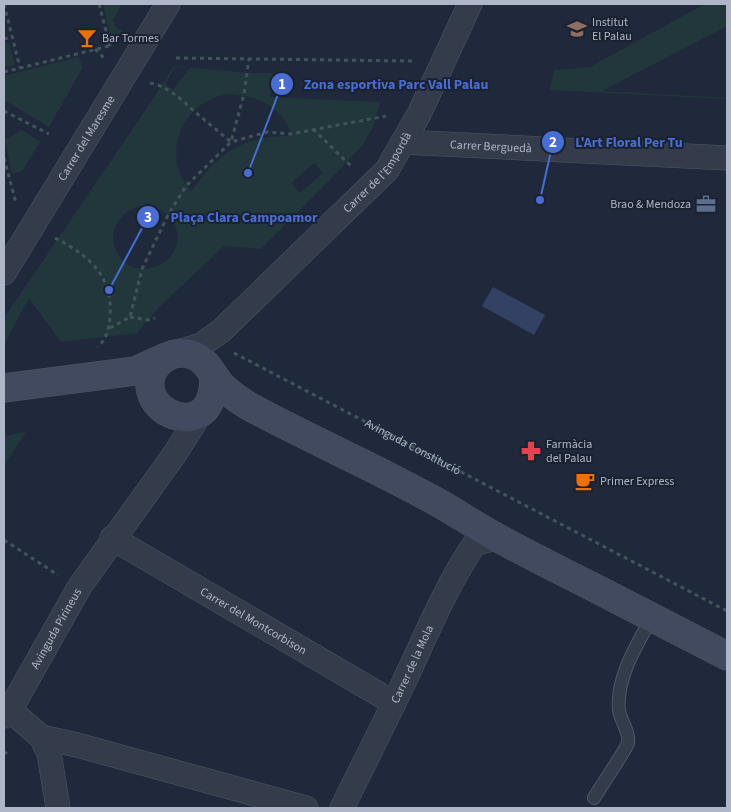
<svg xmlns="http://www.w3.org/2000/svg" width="731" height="812" font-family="'Source Sans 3',sans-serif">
  <rect width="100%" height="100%" fill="#20293b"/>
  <!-- green -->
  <path fill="#22373c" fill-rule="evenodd" d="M103,4H122L113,19L115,27L125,33L122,38L111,40Z
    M705,4H727V26L602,91L727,98V99L550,90L554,70L590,67Z
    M9,42L15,65L4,67V44Z
    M79,57L83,67L49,127L4,100V76Z
    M174,66L247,73H273L270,97L380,102L373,127L362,146L321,189L261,249L224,246L157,309L137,333L61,342L29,298L4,345V318L153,99ZM175,67L190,68L173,90L165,84ZM226,94C255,94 283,106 292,136C254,135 227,146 203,176C199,181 195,187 191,191C165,163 175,119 207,101C213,97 220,96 226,94ZM314,163L323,173L300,193L291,183ZM140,206C165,205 186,225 174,251C171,258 164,264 157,266C117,283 91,222 140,206Z
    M22,130L40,142L22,171L12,174L5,140Z
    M26,432L4,465V436Z"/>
  <!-- water -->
  <path fill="#334264" d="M493,287L545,315L534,335L482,306Z"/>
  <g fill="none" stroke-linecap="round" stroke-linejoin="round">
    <defs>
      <path id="lane" d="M594,798C599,789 626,750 628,743C630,732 620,720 619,710C616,677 637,645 652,617"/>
      <g id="street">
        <path id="s2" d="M403,142L727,158"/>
        <path id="s3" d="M4,273L168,4"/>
        <path id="s4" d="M176,353L201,345L221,331L387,170L419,114L470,4"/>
        <path id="s5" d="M112,538L394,703"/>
        <path d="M10,710L41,737L49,753L58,808"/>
        <path id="s6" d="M4,716L10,710L80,586L174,455L202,411"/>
        <path d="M41,737L77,745L306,808"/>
        <path id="s7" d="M342,808C363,766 384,724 404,682C426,635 446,586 475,543L497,538"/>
      </g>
      <path id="secondary" d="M214,375C214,386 213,400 205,409C189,427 156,413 151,392C144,367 172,345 195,356C209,362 213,378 224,388C233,396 246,405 256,410C316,442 378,469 437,502C457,513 477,527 498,538C529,555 561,571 593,587C638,610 682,633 727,656
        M4,388L135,371L166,357"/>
    </defs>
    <!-- lane casing -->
    <use href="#lane" stroke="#4f5666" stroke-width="14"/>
    <!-- street casing -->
    <use href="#street" stroke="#4f5666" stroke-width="25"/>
    <!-- secondary casing -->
    <use href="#secondary" stroke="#4f5666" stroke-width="29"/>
    <!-- path -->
    <g stroke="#40545a" stroke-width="3" stroke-dasharray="4 4" stroke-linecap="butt">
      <path d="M4,4L20,68"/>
      <path d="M99,4L110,46"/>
      <path d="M4,39L13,37"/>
      <path d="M95,49L105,59"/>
      <path d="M176,58L413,61"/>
      <path d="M4,72L109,46"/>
      <path d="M150,83C168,86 182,100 195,112C207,122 219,132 231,142L244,94L249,59"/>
      <path d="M4,111L49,134"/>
      <path d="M313,129L352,167"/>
      <path d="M4,158L16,203"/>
      <path d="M55,238C88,255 113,275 110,316C109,330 107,337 98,347"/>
      <path d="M130,317L148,320L155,318"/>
      <path d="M110,328L130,317L142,269L168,215L186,186L231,142L267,132L291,134L386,116"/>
      <path id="s1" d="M234,353L727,611"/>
      <path d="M4,540L58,575"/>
      <path d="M5,752L7,754"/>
    </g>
    <!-- lane -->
    <use href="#lane" stroke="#343c4b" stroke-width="12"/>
    <!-- street -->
    <use href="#street" stroke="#343c4b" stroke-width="24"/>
    <!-- secondary -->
    <use href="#secondary" stroke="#424a5f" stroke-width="28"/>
  </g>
  <!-- icons -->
  <defs>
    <symbol id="school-bare" viewBox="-9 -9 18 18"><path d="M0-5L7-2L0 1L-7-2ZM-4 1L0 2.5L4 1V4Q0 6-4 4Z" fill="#8d6e63" stroke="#1a2130" stroke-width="2.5" paint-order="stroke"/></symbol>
    <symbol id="bar-bare" viewBox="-9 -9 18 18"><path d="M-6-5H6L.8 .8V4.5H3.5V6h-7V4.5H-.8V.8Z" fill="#e8710a" stroke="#1a2130" stroke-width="2.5" paint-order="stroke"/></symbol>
    <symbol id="office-bare" viewBox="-9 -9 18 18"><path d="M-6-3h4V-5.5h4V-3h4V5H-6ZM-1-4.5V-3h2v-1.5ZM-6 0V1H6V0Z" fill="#5c6f8a" stroke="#1a2130" stroke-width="2.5" paint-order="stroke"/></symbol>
    <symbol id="pharmacy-bare" viewBox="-9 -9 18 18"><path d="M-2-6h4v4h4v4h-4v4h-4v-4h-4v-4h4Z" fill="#e0444e" stroke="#1a2130" stroke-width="2.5" paint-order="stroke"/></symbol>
    <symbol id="cafe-bare" viewBox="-9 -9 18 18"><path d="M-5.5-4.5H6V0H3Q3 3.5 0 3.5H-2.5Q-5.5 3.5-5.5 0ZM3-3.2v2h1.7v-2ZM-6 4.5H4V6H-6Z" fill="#e8710a" stroke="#1a2130" stroke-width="2.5" paint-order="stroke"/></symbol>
  </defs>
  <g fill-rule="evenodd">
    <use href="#school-bare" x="563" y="15" width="28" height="28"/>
    <use href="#bar-bare" x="73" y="24" width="28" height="28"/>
    <use href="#office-bare" x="692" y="190" width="28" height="28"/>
    <use href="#pharmacy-bare" x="517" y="437" width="28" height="28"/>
    <use href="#cafe-bare" x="571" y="467" width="28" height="28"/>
  </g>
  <g text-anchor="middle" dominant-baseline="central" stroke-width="4" stroke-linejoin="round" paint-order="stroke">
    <!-- poi labels -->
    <g font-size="12" fill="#afb6c8" stroke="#1a2130" text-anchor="start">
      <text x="592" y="22">Institut<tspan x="592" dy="14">El Palau</tspan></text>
      <text x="102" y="38">Bar Tormes</text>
      <text x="691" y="204" text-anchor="end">Brao &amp; Mendoza</text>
      <text x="546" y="444">Farmàcia<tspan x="546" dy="14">del Palau</tspan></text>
      <text x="600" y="481">Primer Express</text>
    </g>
    <!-- street labels -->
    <g font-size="12" fill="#afb6c8" stroke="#1a2130">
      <text stroke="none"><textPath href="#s3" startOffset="158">Carrer del Maresme</textPath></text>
      <text stroke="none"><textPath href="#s2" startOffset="88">Carrer Berguedà</textPath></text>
      <text stroke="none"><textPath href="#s4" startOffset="274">Carrer de l'Empordà</textPath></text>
      <text stroke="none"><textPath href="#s1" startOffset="202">Avinguda Constitució</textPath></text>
      <text stroke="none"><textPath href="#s5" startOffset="164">Carrer del Montcorbison</textPath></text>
      <text stroke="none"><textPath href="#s6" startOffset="102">Avinguda Pirineus</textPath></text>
      <text stroke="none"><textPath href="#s7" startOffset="160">Carrer de la Mola</textPath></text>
    </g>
  </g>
  <!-- callouts -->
  <path fill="none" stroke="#496dd3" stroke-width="2" d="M248 173L282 84M540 200L553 142M109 290L148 217"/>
  <g fill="#496dd3" stroke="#1a2130" stroke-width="2">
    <circle cx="248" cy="173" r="5"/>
    <circle cx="540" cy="200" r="5"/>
    <circle cx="109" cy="290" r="5"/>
    <circle cx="282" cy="84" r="12"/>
    <circle cx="553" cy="142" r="12"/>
    <circle cx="148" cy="217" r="12"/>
  </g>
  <g font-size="15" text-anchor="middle" font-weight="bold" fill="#fff">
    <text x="282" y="89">1</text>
    <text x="553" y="147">2</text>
    <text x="148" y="222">3</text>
  </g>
  <g font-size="14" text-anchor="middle" font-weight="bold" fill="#496dd3" stroke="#1a2130" stroke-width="4" stroke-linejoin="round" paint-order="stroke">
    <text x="396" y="89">Zona esportiva Parc Vall Palau</text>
    <text x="629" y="147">L'Art Floral Per Tu</text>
    <text x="244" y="222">Plaça Clara Campoamor</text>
  </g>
  <!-- border -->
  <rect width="731" height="812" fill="none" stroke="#afb6c8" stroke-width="10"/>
</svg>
